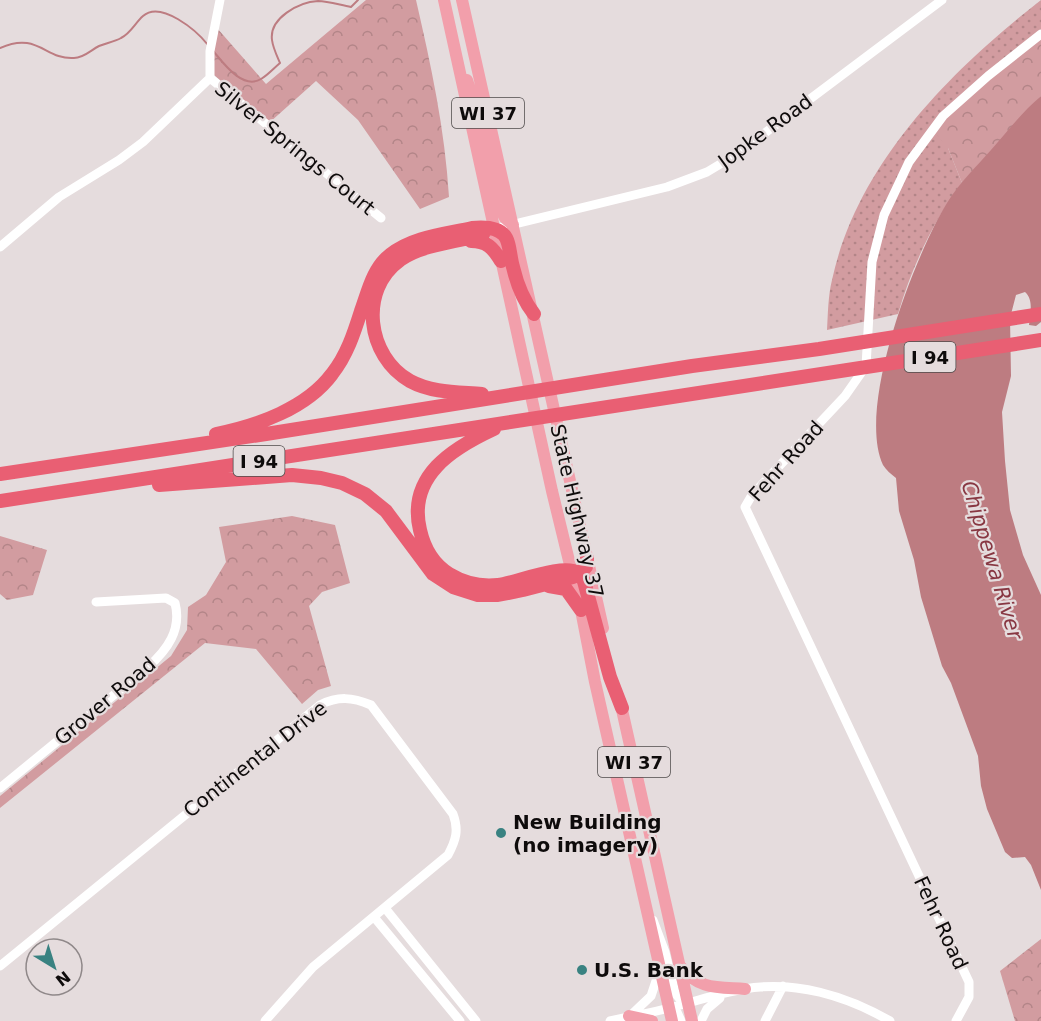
<svg xmlns="http://www.w3.org/2000/svg" width="1041" height="1021" font-family="'DejaVu Sans',sans-serif">
  <defs>
    <pattern id="grass-dots" width="8" height="8" patternUnits="userSpaceOnUse" patternTransform="scale(1.5)"><rect width="8" height="8" fill="#d29ca0"/><path d="M2 2h.1M6 6h.1" fill="none" stroke="#b38588" stroke-width="1.8" stroke-linecap="round"/></pattern>
    <pattern id="forest-crowns" width="20" height="18" patternUnits="userSpaceOnUse" patternTransform="scale(1.5)"><rect width="20" height="18" fill="#d29ca0"/><path d="M2 6a3 3 0 1 1 6 0M12 15a3 3 0 1 1 6 0" fill="none" stroke="#b38588"/></pattern>
  </defs>
  <rect width="100%" height="100%" fill="#e5dcdd"/>
  <!-- grass -->
  <path fill="url(#grass-dots)" d="M1041,0V34L948,148L962,183C934,219 911,269 898,314L827,330C828,314 828,296 832,280C857,164 950,71 1041,0Z"/>
  <!-- forest -->
  <path fill="url(#forest-crowns)" d="M366,0H416C431,65 445,130 449,197L420,209L358,120L316,81L269,123L214,75L212,56L217,28L266,84Z
    M1041,34V96L962,183L948,148L933,130Z
    M292,516L335,525L350,583L322,592L309,606L331,686L318,690L302,704L256,649L205,643L0,808V796L171,656L187,630L188,607L206,595L226,562L219,527Z
    M0,536L47,550L33,595L7,600L0,594Z
    M1041,939V1021H1015L1000,971Z"/>
  <!-- water -->
  <path fill="#bd7c81" d="M1041,96V322L1036,326L1029,325C1030,314 1034,300 1025,292L1016,295L1010,318L1011,376L1002,412L1005,461L1010,510L1023,555L1041,595V890L1031,865L1025,857L1012,858L1005,852L987,809L981,786L978,756L951,683L942,666L921,597L914,560L899,511L896,478C891,474 886,470 883,465C856,407 915,255 947,203C959,183 976,167 991,150C1007,132 1022,112 1041,96Z"/>
  <g fill="none" stroke-linecap="round" stroke-linejoin="round">
    <!-- stream -->
    <path stroke="#bd7c81" stroke-width="2" d="M0,48C38,31 45,60 74,58C84,58 91,50 99,46C106,43 114,42 121,38C131,33 135,23 143,16C161,0 197,31 208,45
      M214,52C224,64 243,90 261,79C268,75 274,68 280,63C277,56 273,48 272,40C269,18 299,2 318,1C328,1 340,5 351,7L358,0"/>
    <!-- minor -->
    <path stroke="#fff" stroke-width="9" d="M210,78L381,218
      M494,229L667,187L707,172L737,154L942,0
      M0,247L59,197L119,160L143,142L210,78V51L220,0
      M0,788L148,667C167,650 182,630 175,603L166,598L96,602
      M385,908L476,1021
      M374,917L460,1021
      M653,920L665,952L675,993L679,998L689,1003
      M0,966L320,705C338,696 352,697 371,705L453,814C459,830 456,840 448,855L313,967L265,1021
      M669,1009L677,1012L681,1021
      M631,1015L651,996L660,969
      M610,1021C631,1016 652,1013 673,1007C697,1001 720,993 744,989C795,980 847,996 890,1021
      M701,1021L707,1009L720,998
      M765,1021L783,986
      M956,1021L969,997V982L745,507L752,495L845,396L866,366L872,262L884,215L909,162L943,116L988,76L1041,34"/>
    <!-- major -->
    <path stroke="#f29fab" stroke-width="12" d="M444,0L552,491L581,610L595,682L672,1021
      M462,0L603,628
      M467,80L482,126L501,210L505,218L513,225
      M620,701L692,1021
      M681,967C699,990 718,987 745,989
      M629,1016L652,1021"/>
    <!-- highway -->
    <path stroke="#e95f73" stroke-width="14" d="M471,241C487,241 493,248 501,261
      M482,394C458,392 432,393 410,381C367,357 358,290 400,260C420,245 459,241 483,235
      M494,429C453,448 407,476 420,530C424,548 433,564 449,574C464,583 481,587 498,585C515,583 564,563 578,573C582,576 584,581 585,585L610,677L622,708
      M216,434C257,426 307,408 332,374C347,355 354,333 361,311C368,292 373,268 390,255C412,237 445,234 472,228C482,227 497,227 504,235C510,241 510,258 513,267C517,284 523,300 534,314
      M0,474L266,434L692,366L819,349L1041,314
      M159,485L292,475L321,478L342,483L365,494L386,511L433,574L453,587L478,595H498L523,590L573,577L586,567L587,558
      M0,501L1041,340
      M549,586L566,589L581,610"/>
  </g>
  <!-- markers -->
  <g fill="#398281" stroke="#e5dcdd" stroke-width="2">
    <circle cx="501" cy="833" r="6"/>
    <circle cx="582" cy="970" r="6"/>
  </g>
  <g text-anchor="middle" dominant-baseline="central" stroke-width="4.5" stroke-linejoin="round" paint-order="stroke">
    <!-- shield labels -->
    <g fill="#e5dcdd" stroke="#4e4a4a" stroke-width="1.5">
      <rect x="452" y="98" width="72" height="30" rx="4.5"/>
      <rect x="904.5" y="342" width="51" height="30" rx="4.5"/>
      <rect x="233.5" y="446" width="51" height="30" rx="4.5"/>
      <rect x="598" y="747" width="72" height="30" rx="4.5"/>
    </g>
    <g font-size="18" font-weight="bold" fill="#0e0b0b">
      <text x="488" y="113">WI 37</text>
      <text x="930" y="357">I 94</text>
      <text x="259" y="461">I 94</text>
      <text x="634" y="762">WI 37</text>
    </g>
    <!-- street labels -->
    <g font-size="20" fill="#0e0b0b" stroke="#e5dcdd">
      <text transform="translate(765 131) rotate(-36)">Jopke Road</text>
      <text transform="translate(295 148) rotate(39)">Silver Springs Court</text>
      <text transform="translate(786 461) rotate(-48)">Fehr Road</text>
      <text transform="translate(577 511) rotate(77)">State Highway 37</text>
      <text transform="translate(105 701) rotate(-40)">Grover Road</text>
      <text transform="translate(255 759) rotate(-38)">Continental Drive</text>
      <text transform="translate(941 923) rotate(65)">Fehr Road</text>
    </g>
    <!-- poi labels -->
    <g font-size="20" font-weight="bold" fill="#0e0b0b" stroke="#e5dcdd" text-anchor="start">
      <text x="513" y="822">New Building<tspan x="513" dy="23">(no imagery)</tspan></text>
      <text x="594" y="970">U.S. Bank</text>
    </g>
    <!-- water labels -->
    <g font-size="21" font-style="italic" fill="#883742" stroke="#e5dcdd">
      <text transform="translate(992 560) rotate(73)">Chippewa River</text>
    </g>
  </g>
  <!-- north arrow -->
  <g transform="translate(54 967) rotate(142)"><circle r="28" fill="#e5dcdd" stroke="#8f8889" stroke-width="1.5"/>
  <path d="M0-4.5L10 22L0 15L-10 22Z" fill="#398281"/>
  <text y="-9" font-size="16" font-weight="bold" text-anchor="middle" fill="#0e0b0b">N</text>
  </g>
</svg>
